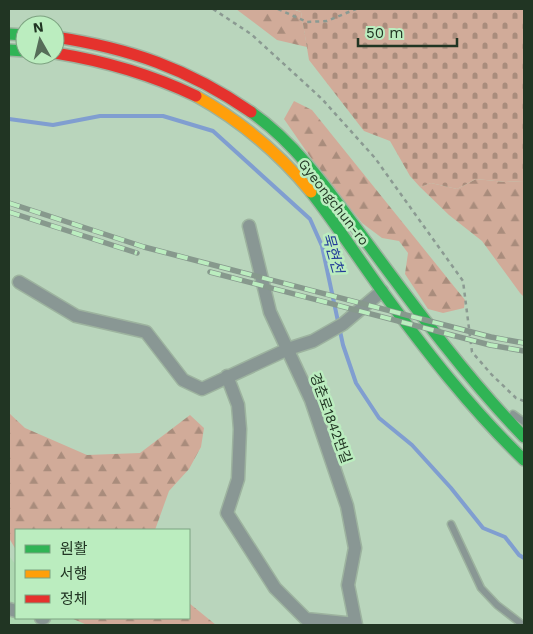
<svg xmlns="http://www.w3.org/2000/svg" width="533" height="634" font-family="'Work Sans','Noto Sans KR',sans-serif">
  <defs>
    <pattern id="forest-firs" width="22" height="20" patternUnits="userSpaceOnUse" patternTransform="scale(1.25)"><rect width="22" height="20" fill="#d1ab99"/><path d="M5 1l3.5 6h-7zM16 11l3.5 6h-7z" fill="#a98c7c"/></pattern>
    <pattern id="cemetery-stones" width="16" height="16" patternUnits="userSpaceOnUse" patternTransform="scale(1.25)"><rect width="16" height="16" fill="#d1ab99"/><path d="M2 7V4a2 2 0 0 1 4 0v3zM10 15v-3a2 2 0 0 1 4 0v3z" fill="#a98c7c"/></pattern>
  </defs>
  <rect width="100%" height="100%" fill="#b9d5bc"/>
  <!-- built -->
  <path fill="#add8b1" d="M9,556L16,565V618H75L102,625H9Z"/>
  <!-- forest -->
  <path fill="url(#forest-firs)" d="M236,9H292L301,12L307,47L277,40Z
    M294,101L312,110L465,300L464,308L443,313L428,309L405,274L408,253L399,241L382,238L362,223L320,171L284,119Z
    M476,179L505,182L524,181V297L520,293L482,241L449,215L420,187L431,183L457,189Z
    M9,413L25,428L87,455L140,453L190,415L204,428L201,447L189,469L169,491L155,530H16V550L9,538Z
    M189,603L216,625H87L71,618H189Z"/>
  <!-- cemetery -->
  <path fill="url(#cemetery-stones)" d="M294,9H524V181L505,182L476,179L457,189L431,183L420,187L410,176L390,141L364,131L309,60L301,12Z"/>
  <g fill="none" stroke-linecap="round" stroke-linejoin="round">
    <!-- stream -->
    <path stroke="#809ed0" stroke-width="4" d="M9,119L53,125L100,116H163L213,131L310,219L322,246L343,345L356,383L379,418L412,445L451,488L483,528L505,537L519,555L524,558"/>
    <defs>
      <path id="lane" d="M513,414L524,422
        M451,524L481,588L497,605L523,625"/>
      <path id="street" d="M249,226L270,312L311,400L347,506L355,548L348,585L356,625
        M19,282L76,316L146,332L183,380L202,389L288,349L313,341L343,324L382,291
        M227,376L238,405L240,429L238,479L227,513L275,588L306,619L355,624
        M9,609L16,611
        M41,618H44"/>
      <path id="fast" d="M9,34L25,35
        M9,50L25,51
        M251,112C301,147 335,200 371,248C419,313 468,379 524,437
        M311,192C336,224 358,258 382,291C425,350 471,409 524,460"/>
      <path id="slow" d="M196,96C241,121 278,152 311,192"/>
      <path id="jam" d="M55,37C129,48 189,69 251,112
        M55,53C105,61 150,74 196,96"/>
    </defs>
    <!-- lane casing -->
    <use href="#lane" stroke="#9db39f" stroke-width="9"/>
    <!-- street casing -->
    <use href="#street" stroke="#9db39f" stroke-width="15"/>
    <!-- fast casing -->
    <use href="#fast" stroke="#9db39f" stroke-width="14"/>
    <!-- slow casing -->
    <use href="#slow" stroke="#9db39f" stroke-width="14"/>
    <!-- jam casing -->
    <use href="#jam" stroke="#9db39f" stroke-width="14"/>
    <!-- path -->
    <path stroke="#8b9a92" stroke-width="2.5" stroke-dasharray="4 4" stroke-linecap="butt" d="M213,9L251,34L297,76L322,99L375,158L463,281L472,352L492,375L516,398L524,401
      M278,9L307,22L327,21L356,9"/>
    <!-- lane -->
    <use href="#lane" stroke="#899794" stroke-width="6"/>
    <!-- street -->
    <use href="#street" stroke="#899794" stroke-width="12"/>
    <!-- fast -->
    <use href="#fast" stroke="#30b455" stroke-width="11"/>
    <!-- slow -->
    <use href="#slow" stroke="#ff9f0a" stroke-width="11"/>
    <!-- jam -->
    <use href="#jam" stroke="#e5322d" stroke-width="11"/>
    <defs>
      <path id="rail" d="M9,203L144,247L491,337L524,343
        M9,212L137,253
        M210,272L490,345L524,351"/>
    </defs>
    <!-- rail casing -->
    <use href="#rail" stroke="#87998d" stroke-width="5.5"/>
    <!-- rail -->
    <use href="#rail" stroke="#bbedbf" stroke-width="4" stroke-dasharray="11" stroke-linecap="butt"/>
  </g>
  <g text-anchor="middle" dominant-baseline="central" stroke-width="5" stroke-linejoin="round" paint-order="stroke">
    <!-- street labels -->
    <g font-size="14" fill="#213523" stroke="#bbedbf">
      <text transform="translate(334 202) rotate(52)">Gyeongchun-ro</text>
      <text transform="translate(331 418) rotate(70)">경춘로1842번길</text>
    </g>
    <!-- water labels -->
    <g font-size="15" font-style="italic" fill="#213a99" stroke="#bbedbf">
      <text transform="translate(333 253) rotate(74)">묵현천</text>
    </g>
  </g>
  <!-- border -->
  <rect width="533" height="634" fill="none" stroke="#213523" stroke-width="20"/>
  <!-- legend -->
  <rect x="15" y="529" width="175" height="90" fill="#bbedbf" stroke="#7da381"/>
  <rect x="25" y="545" width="25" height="8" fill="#30b455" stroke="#7da381"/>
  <text x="60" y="554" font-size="15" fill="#213523">원활</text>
  <rect x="25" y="570" width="25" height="8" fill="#ff9f0a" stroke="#7da381"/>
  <text x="60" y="579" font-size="15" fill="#213523">서행</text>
  <rect x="25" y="595" width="25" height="8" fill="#e5322d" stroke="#7da381"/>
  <text x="60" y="604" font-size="15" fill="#213523">정체</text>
  <!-- north arrow -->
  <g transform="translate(40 40) rotate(352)"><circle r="24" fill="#bbedbf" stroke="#7da381"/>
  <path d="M0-4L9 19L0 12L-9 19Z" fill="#566d59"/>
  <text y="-8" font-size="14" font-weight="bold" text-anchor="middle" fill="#213523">N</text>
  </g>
  <!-- scale -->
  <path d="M358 38v8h99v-8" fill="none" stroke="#213523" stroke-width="2.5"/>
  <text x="366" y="38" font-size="15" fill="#213523" stroke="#bbedbf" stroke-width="4" paint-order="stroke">50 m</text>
</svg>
